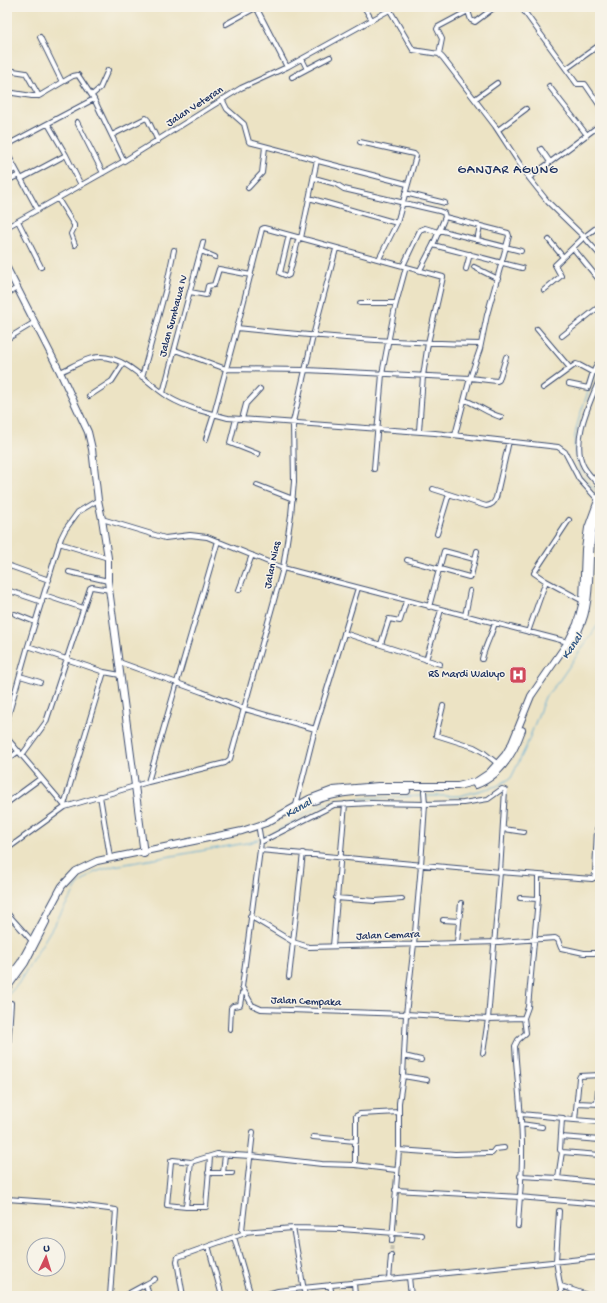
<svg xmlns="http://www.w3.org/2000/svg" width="607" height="1303" font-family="'Gochi Hand',sans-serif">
  <rect width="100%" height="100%" fill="#f7f3e8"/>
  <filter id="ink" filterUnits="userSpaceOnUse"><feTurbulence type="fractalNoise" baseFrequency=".025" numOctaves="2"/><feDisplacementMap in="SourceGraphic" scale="8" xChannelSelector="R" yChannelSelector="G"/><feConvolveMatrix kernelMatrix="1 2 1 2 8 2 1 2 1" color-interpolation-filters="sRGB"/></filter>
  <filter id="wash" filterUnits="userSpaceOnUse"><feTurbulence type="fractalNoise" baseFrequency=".012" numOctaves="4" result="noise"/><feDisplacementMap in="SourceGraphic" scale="16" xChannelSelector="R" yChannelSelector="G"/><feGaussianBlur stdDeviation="0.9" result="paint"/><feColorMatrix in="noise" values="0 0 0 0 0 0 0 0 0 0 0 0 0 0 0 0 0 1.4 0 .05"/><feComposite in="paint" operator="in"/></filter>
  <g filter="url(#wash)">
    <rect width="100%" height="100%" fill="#ece3c4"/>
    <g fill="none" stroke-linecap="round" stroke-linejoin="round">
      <!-- stream -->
      <path stroke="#5aa9d4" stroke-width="1" d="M598,364L600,356
        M592,381L595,372
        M589,389C581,414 567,442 579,467C582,475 589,483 595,490L598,492
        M426,796H459L497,786L511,778L526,747L545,697L559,681L600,622
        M262,838L270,835L321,805L348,799L423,796
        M7,996L18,984L78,885L95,872L114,866L252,842L259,839"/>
    </g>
  </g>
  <g filter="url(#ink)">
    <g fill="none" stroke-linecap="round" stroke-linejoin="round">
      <!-- minor-tunnel -->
      <path stroke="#c2bfb0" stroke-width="4" stroke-dasharray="4 2" stroke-linecap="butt" d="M391,1256L392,1241"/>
      <defs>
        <path id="minor" d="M256,7L287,67
          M364,7L372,20
          M388,7L413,50L439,54L443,58L495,126L529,178L548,202L584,237L600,255
          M521,7L577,84H585L600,106
          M524,11L530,7
          M226,24L257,7
          M40,37L62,82
          M439,54L442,39L437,29L438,27L468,11L471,20L475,22L495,7
          M302,59L307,69L330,57
          M566,69L598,46H600
          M7,70L26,73L39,96
          M292,77L307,69
          M549,86L587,135
          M7,92L32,96H39L73,76L78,75L94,99L124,161
          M92,95L100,88L108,70
          M222,99L227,109L244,124L249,142L317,160L301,238
          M475,99L497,83
          M77,122L103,173
          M48,124L66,155L81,185
          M498,130L526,109
          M112,135L146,118L148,120L158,141
          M360,142L414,154L416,156L397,223L379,259
          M7,145L94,99
          M541,149L550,162
          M7,153L38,210
          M318,161L407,184
          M7,174L15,169
          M314,178L336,184L344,189L439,211L444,213L445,217L433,245L420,270
          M529,178L600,125
          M21,179L66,155
          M7,181L19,175
          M248,188L262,173L265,147
          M405,193L445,203
          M309,198L397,223
          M58,199L74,225V228L71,234L75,245
          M445,217L508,233L509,236L487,315L480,349L470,378L455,435
          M18,221L41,267
          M7,227L124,161L241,88L287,67L395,7
          M439,230L521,251
          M289,235L280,273L287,276L289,275L299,237
          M477,240L480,226
          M549,240L563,257
          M433,245L522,268
          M573,248L600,281
          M201,251L215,257
          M403,266L420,230L425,228L438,232
          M474,267L498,279
          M466,269L470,254
          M544,290L561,276L555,265L584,237L600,225
          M190,292L206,295L208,286L214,285L219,269L251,275
          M7,294L17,288
          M360,303H396
          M237,328L262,229L264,228L443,277L428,343L423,376L419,431
          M537,329L570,368
          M562,336L600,306
          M7,339L35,322
          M175,350L226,369L306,370L470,378L497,381L499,380L506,357
          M60,372C72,367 87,357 100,357C128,357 148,385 170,398C187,408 209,413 228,418L435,433L558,447L565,452L579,479L599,501
          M142,377L166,288L174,250
          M600,378C590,402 570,442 584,467C588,474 594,480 600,486
          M569,384L588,388L593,372
          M543,388L576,364L579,365L592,372L594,371L597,364L600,365
          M163,393L203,242
          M89,396L112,381L123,364
          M465,400C478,405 487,413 501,417
          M236,419L230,443L258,454
          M242,419L246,404L260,389
          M206,439L214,414L237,328C319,337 399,343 481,344
          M374,469L382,374L395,307L406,267
          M257,485L293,499
          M433,489L486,506C492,505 494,503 496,498L509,441
          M102,519L165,538L190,535L207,537L283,568L568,642
          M569,520L534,573L546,581L583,601
          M437,534L449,494
          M59,543L108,558
          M407,560L469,577L471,576L477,551
          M7,565L49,580
          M69,572L108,581
          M7,590L42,602
          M239,590L252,555
          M44,595L83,608
          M429,607L444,551L474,559
          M15,614L35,622
          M465,616L470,591
          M528,632L546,581
          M344,633L440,664
          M381,644L389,619L400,621L406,601
          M28,646L104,672L120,675
          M482,659C485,646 491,636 495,623
          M426,660L441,610
          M119,662L202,692L245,709L315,729
          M20,676L40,682
          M443,706L436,735L474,747L483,752L498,764
          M7,720L28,646L61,538L65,530L78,512L98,500
          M7,738L64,805
          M22,755L46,722L90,588L92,587L110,590
          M7,760L19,751
          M148,782L218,541
          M100,796L110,857
          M7,803L41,778
          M296,805L315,729L358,588
          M65,807L64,805L104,672
          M503,829L524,832
          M259,830L261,842L242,987L252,1005L261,1009L406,1014L488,1019L524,1018L528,1007L538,899V875
          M261,842L334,805L371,803L425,804L463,803L488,799L502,789L505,790L500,872L488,1019L483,1053
          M7,849L65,807L148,782L225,763L230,759L283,568L291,515L294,482L293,422L313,336L336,249
          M260,850L500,872L592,879L594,878L595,873L597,829
          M336,898L375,901L402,899
          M520,898L538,899
          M7,913L32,941
          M250,916L293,942L309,947L499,942L555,938L558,940L561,948L584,953H600
          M443,920L459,921
          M457,942L461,903
          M333,946L345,804
          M289,977L303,853
          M230,1029L231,1008L233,1006L240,1005L242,993H244
          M404,1056L421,1060
          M7,1064L11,1003
          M403,1076L427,1080
          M577,1103L600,1104
          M597,1104L599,1075
          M521,1114L563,1118
          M575,1120L579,1078L580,1076L600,1075
          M600,1122L562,1119L560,1150L562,1152L600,1155
          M521,1124L542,1127
          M253,1132L242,1230L244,1232L293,1228L341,1229L422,1235
          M313,1137L355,1141V1165
          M561,1137L600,1140
          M356,1142V1116L360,1114L399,1112
          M399,1150L455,1154L489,1153H492L495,1149L504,1148
          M210,1157L206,1207H186L167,1205L171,1161L173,1160L191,1162L217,1154L251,1156L322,1164L355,1165L396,1170
          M208,1173H232
          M223,1173L225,1155
          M520,1176L558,1178L594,1182L600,1184
          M558,1178L562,1152
          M395,1190L519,1197L600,1204
          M7,1199L63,1203L116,1210L110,1296
          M186,1207L191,1162
          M559,1211L556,1261L562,1296
          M518,1226C519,1203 522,1179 522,1156C523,1119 517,1083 515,1046L518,1040L526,1033L524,1018
          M293,1228L305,1296
          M234,1237L251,1296
          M392,1241L399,1150V1103L403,1076L406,1014L414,944L421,865L425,804L424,791
          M209,1246V1249L222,1296
          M409,1277L411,1296
          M389,1279L391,1256
          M354,1283L355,1296
          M330,1285L332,1296
          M561,1286L590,1296
          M124,1296L146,1284
          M149,1296L146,1284L155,1279
          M183,1296L177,1261L178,1257L245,1233
          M261,1296L278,1291L303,1288L600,1257"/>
        <path id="primary" d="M7,268L60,372L88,432L92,449L98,500L102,519L108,558V581L144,854"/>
        <path id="trunk" d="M575,637C580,628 584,619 586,608C593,574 585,538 600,505
          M476,785C500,776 514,753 522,730
          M314,801C344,789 376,791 407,791
          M7,981L21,962L62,886L76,871L97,861L242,831L266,823L309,799L333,790L378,786H458L477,781L489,773L505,755L512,743L531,696L568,642L577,624L583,601L585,549L588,528L600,495
          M7,988L25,963L46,922"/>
      </defs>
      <!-- minor casing -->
      <use href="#minor" stroke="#3a4a6d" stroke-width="6"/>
      <!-- primary casing -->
      <use href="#primary" stroke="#3a4a6d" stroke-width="8"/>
      <!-- trunk casing -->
      <use href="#trunk" stroke="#3a4a6d" stroke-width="8"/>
      <!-- minor -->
      <use href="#minor" stroke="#fff" stroke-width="4"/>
      <!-- primary -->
      <use href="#primary" stroke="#fff" stroke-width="6"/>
      <!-- trunk -->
      <use href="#trunk" stroke="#fff" stroke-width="6"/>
    </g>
  </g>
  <!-- icons -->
  <defs>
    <symbol id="hospital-square" viewBox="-11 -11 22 22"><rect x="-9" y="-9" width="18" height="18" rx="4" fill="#d1495b" stroke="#f7f3e8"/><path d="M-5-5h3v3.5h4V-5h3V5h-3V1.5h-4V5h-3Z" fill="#fff"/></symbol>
  </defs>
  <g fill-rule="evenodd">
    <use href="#hospital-square" x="508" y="665" width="20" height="20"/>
  </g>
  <g text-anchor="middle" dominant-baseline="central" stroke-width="3" stroke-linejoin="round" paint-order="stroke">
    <!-- street labels -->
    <g font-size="11" fill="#1b2f5e" stroke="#f7f3e8">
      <text transform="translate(195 107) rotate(-33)">Jalan Veteran</text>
      <text transform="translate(174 316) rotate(-75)">Jalan Sumbawa IV</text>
      <text transform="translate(273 565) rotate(-78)">Jalan Nias</text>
      <text transform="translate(388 936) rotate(-2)">Jalan Cemara</text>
      <text transform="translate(306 1002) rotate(2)">Jalan Cempaka</text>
    </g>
    <!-- poi labels -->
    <g font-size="11" fill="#1b2f5e" stroke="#f7f3e8" text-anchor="end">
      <text x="505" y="675">RS Mardi Waluyo</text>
    </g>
    <!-- water labels -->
    <g font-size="12" font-style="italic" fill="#2e5481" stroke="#f7f3e8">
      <text transform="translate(573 647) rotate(-56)">Kanal</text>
      <text transform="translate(299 809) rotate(-30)">Kanal</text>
    </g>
    <!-- quarter labels -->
    <g font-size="13" letter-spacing="1" fill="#1b2f5e" stroke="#f7f3e8">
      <text x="508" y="170">GANJAR AGUNG</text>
    </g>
  </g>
  <!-- margin -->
  <rect width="607" height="1303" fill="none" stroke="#f7f3e8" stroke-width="24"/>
  <!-- north arrow -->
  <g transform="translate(46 1257) rotate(4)"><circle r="19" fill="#f7f3e8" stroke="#9fa5b1"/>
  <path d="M0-3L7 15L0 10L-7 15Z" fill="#d1495b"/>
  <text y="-6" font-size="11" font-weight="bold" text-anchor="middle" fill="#1b2f5e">U</text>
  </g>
</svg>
